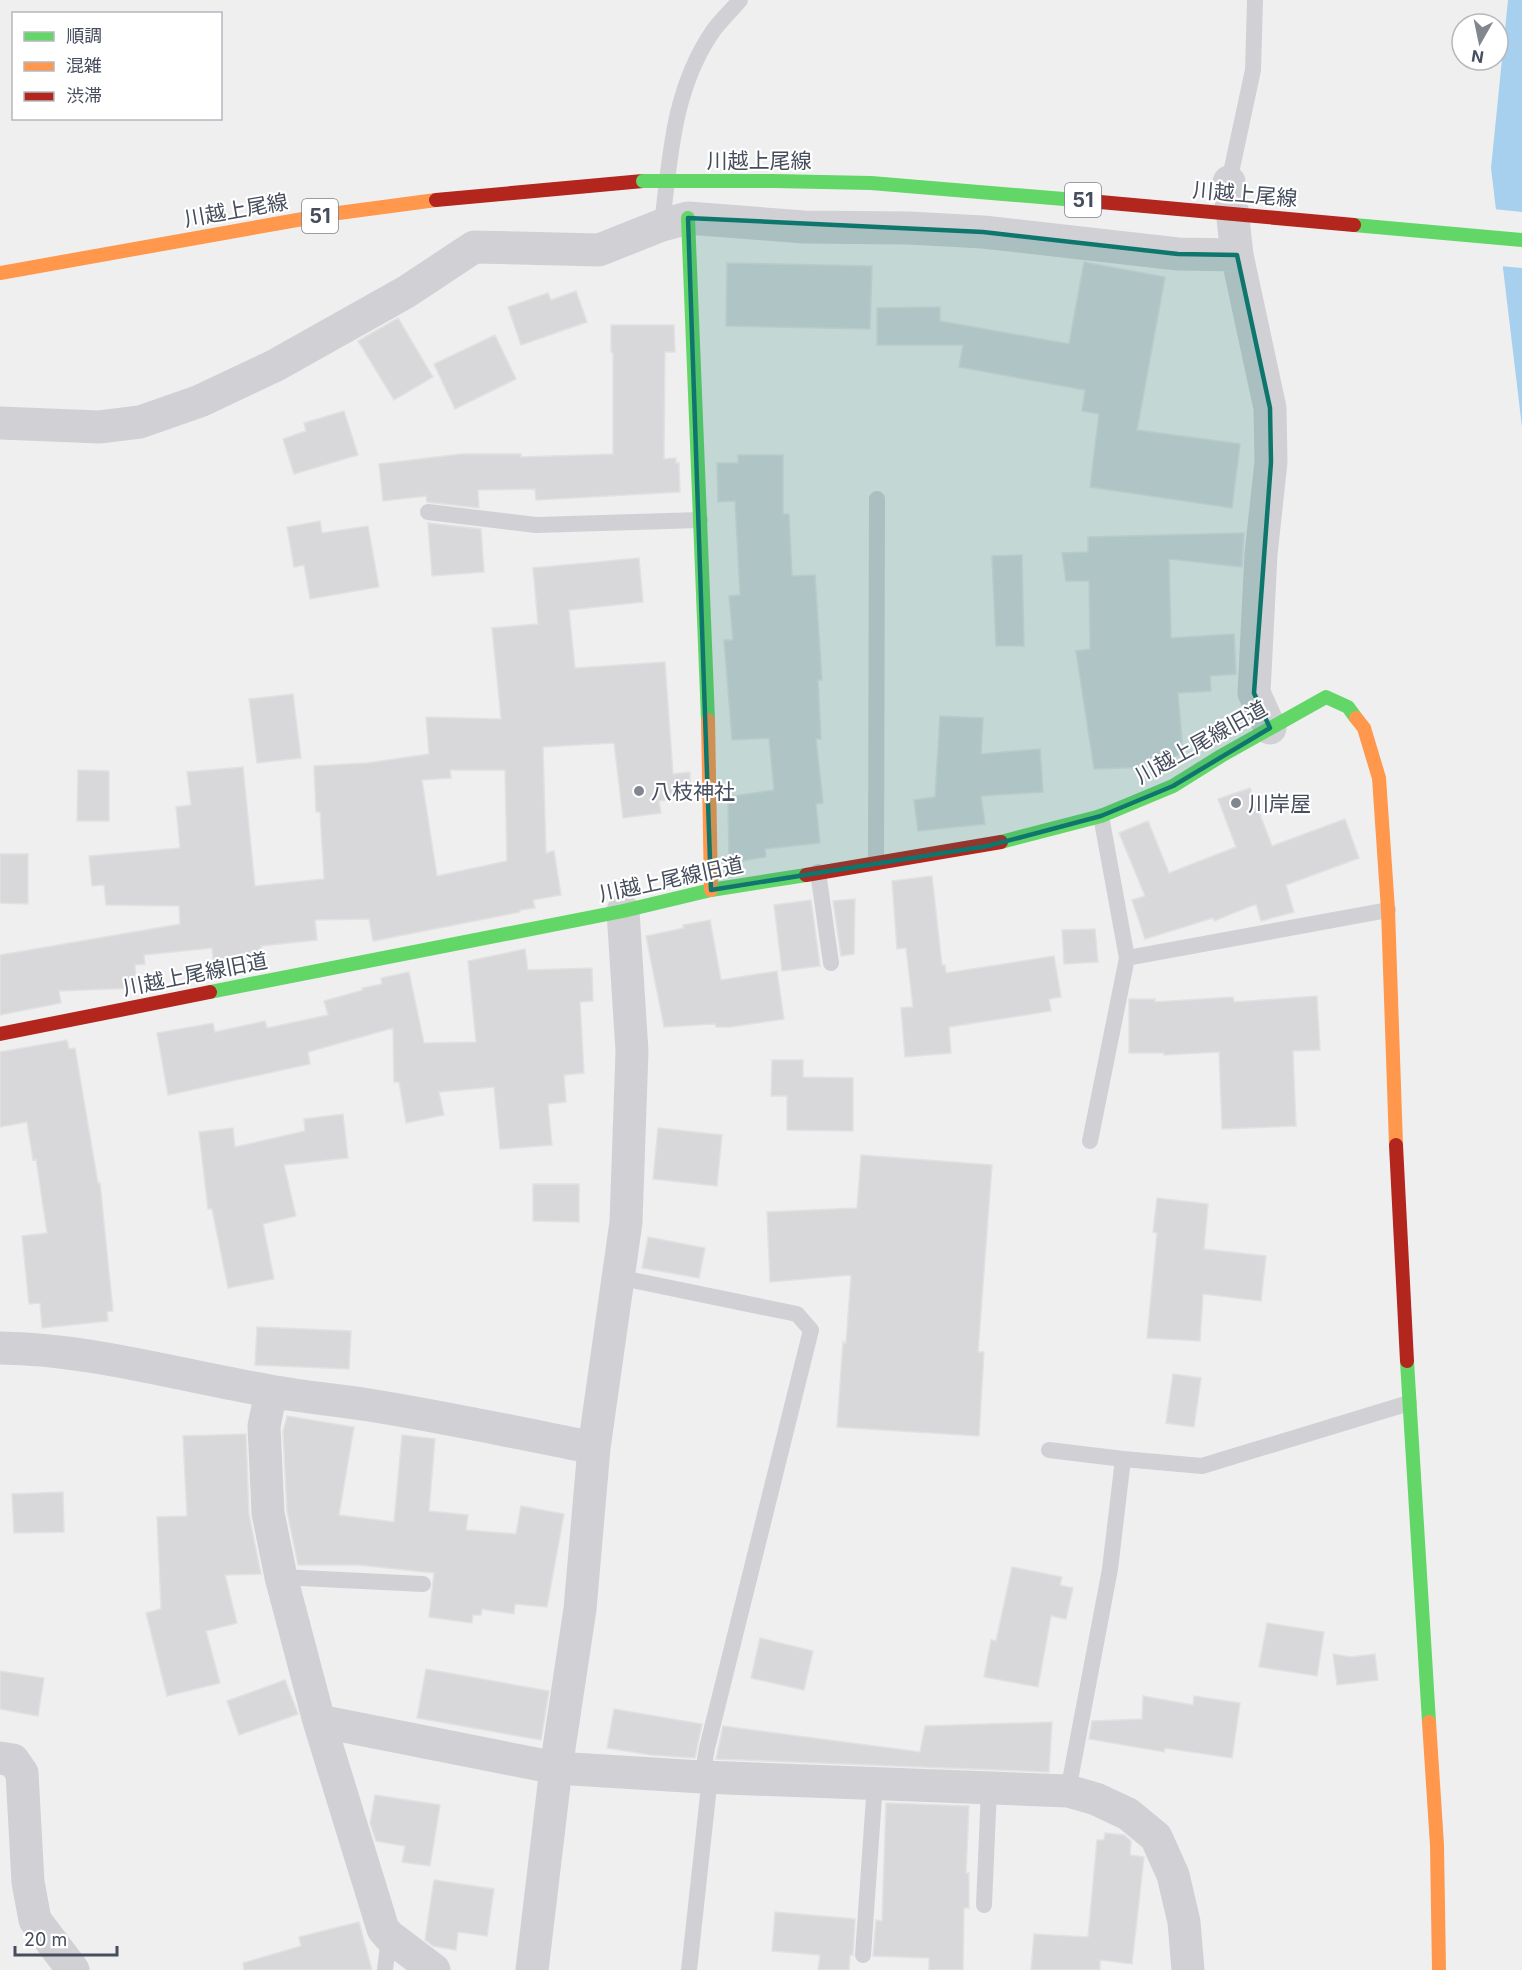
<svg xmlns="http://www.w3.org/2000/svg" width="1522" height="1970" font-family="Inter,'Noto Sans JP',sans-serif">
  <rect width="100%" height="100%" fill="#f0efef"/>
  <!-- water -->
  <path fill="#a7d0ee" d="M1508,0H1522V427L1491,168Z"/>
  <!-- pier -->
  <path fill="#f0efef" d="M1493,209L1522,212V268L1500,266Z"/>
  <!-- building -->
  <path fill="#d8d8db" stroke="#e1e1e2" stroke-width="1.5" fill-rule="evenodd" d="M1084,262L1165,277L1137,430L1240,444L1232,508L1090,487L1099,414L1082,411L1085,390L959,367L963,345H877V308L940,307V321L1069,344Z
    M727,263L872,266L870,329L726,326Z
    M576,291L587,322L521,345L508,307L548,293L551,300Z
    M398,318L433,377L394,400L358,341Z
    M611,325H674L675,352H665L664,459L676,458V463H679L680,492L536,500L535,489L478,490L479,508L427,502L426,496L383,501L379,464L461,454H521V457L613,454V352H611Z
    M495,335L516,379L455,409L434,364Z
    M344,411L358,455L294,474L283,439L306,431L304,423Z
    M738,455H783V514H789L792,576L815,575L822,680H818L821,739H816L823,803L816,804L820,843L765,849L766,857L729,863L728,797L774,790L769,738L732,740L724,640H733L729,596L740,595L735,501L718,502L717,463H738Z
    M320,521L322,533L368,526L379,587L310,599L304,565L294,567L287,527Z
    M428,523L481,529L484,572L432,576Z
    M1244,533L1242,567L1169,559L1171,638L1234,634L1236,674L1210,676L1211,691L1178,693L1183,753L1152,767L1094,769L1076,651L1090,649L1089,581H1066L1062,553L1088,552V537Z
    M1022,555L1024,646H996L992,556Z
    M639,558L643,602L569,610L575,668L665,662L673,774L690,772V797L659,801L661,813L623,818L614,743L543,747L546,853L554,851L561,895L533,900L535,908L520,910V912L373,941L369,919L315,920L317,940L261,946L263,963L251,965L214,969L212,948L144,955L145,964L135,965L136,988L59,991L61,1003L0,1015V955L180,924L179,906L106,905L104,885L92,886L89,856L180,848L176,807L191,805L187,772L243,767L255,886L324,879L320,812H316L314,766L367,763L429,754L426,717L501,719L492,628L538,624L533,568ZM450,770H505L507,861L437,876L422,780L451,778Z
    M293,694L301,758L257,763L249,699Z
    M940,716L983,718L981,754L1040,749L1043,792L981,796L985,824L918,831L914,800L935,797Z
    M78,770L109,771V821H77Z
    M1250,788L1272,846L1345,819L1359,858L1286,885L1294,912L1261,921L1256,904L1214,921L1213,918L1145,939L1132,900L1145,896L1119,833L1148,821L1169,873L1236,847L1218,799Z
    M0,854H28V904L0,903Z
    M932,876L942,965H945L946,973L1054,956L1061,997L1049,999L1051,1011L949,1027L951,1053L905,1057L901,1008L913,1007L906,948L897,949L892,881Z
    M855,899L854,954L841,956L833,901Z
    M811,900L820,966L782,971L774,905Z
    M710,920L721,980L777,971L784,1019L730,1027H716L715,1024L664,1027L646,936L684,928L683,925Z
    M1095,929L1098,962L1064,964L1062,930Z
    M525,949L528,970L592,968L593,1001L580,1002L584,1073L564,1075L566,1102L548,1104L552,1145L500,1149L494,1087L439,1092L444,1115L406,1123L399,1082H394L393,1028L308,1052L310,1064L168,1095L157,1033L213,1023L215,1032L265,1021L267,1028L328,1015L324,1001L363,990L362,988L382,984L381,978L409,972L424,1043L476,1042L468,961Z
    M1317,996L1320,1050L1293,1051L1296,1126L1222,1129L1219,1052L1164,1055V1053H1129V999H1155V1002L1233,997L1234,1002Z
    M67,1040L69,1049L75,1048L98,1183H100L113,1311L107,1312L108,1321L42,1328L40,1303L29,1304L22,1236L47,1233L36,1159L33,1160L27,1122L0,1127V1052Z
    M772,1060H803V1077L853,1078V1131L787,1130V1096H771Z
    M343,1114L348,1158L284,1165L296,1216L263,1224L274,1279L228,1288L212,1209H208L199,1132L233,1128L235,1147L305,1131L304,1119Z
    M658,1128L722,1135L717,1186L653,1179Z
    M861,1155L992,1165L978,1352H984L979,1436L837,1427L843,1342L846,1343L851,1275L770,1282L767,1212L857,1208Z
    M533,1184H579V1222L533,1221Z
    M1157,1198L1208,1204L1204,1249L1266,1256L1261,1301L1203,1294L1200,1341L1147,1338L1157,1233L1153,1232Z
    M648,1237L705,1248L699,1278L642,1268Z
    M257,1327L351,1331L349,1369L255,1365Z
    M1173,1374L1201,1378L1194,1427L1166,1423Z
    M287,1416L354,1427L339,1515L394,1522L402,1435L435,1439L429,1511L468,1515L466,1530L516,1534L521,1506L564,1514L547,1607L515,1604L514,1614L482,1609L481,1615H473L472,1623L429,1617L434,1573L359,1565H298L287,1511L283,1432Z
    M246,1434L249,1514L261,1574L225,1575L237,1623L206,1631L220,1683L167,1696L146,1613L161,1609L157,1517L187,1516L183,1436Z
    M63,1492L64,1532L14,1533L12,1494Z
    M1012,1567L1062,1577L1060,1585L1073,1588L1066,1619L1051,1616L1038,1687L984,1677L991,1640L996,1641Z
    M1267,1623L1324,1632L1317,1676L1259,1667Z
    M760,1638L813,1651L804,1690L751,1678Z
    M1333,1654L1350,1657L1375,1654L1378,1680L1337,1685Z
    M426,1669L549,1691L541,1740L417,1718Z
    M0,1671L44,1678L38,1716L0,1709Z
    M285,1680L298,1714L239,1735L227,1701Z
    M1143,1696L1193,1705L1194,1696L1240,1703L1232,1758L1165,1748L1164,1752L1089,1739L1092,1721L1142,1719Z
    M614,1709L702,1724L695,1758L651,1755L607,1748Z
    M1052,1722L1049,1772L716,1759L723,1726L920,1752L925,1726Z
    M375,1795L440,1805L430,1866L402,1862L405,1846L376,1841L370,1823Z
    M886,1803L969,1806L966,1873H969V1908H964L963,1970H929V1958L873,1956L876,1920L882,1921Z
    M1105,1833L1124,1835L1131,1841L1130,1855L1144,1857L1132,1964L1100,1960V1970H1031L1034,1934L1088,1937L1097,1840H1104Z
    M434,1880L494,1889L487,1936L458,1932L456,1950L433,1946L425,1940Z
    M775,1912L855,1919L853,1955H850L849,1970H818L820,1955L772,1951Z
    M359,1922L372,1970H244L243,1963L301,1946L299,1937Z"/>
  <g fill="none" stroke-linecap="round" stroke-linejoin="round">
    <!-- lane -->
    <path stroke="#d1d1d5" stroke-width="16" d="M1229,182L1253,70L1255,0
      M662,225C670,157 673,89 713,31C721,20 732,10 740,0
      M428,512L536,525L700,520
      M876,863L877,499
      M818,872L831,963
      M1127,958L1388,910
      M1090,1141L1127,958L1101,816
      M617,1277L797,1314L811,1330L707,1748L702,1777
      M1049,1450L1123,1459L1202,1466L1409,1403
      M281,1577L423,1584
      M1068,1791L1110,1569L1123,1459
      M984,1905L989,1788
      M863,1955L875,1783
      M385,1970L389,1936
      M689,1970L710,1777"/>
    <!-- street -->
    <path stroke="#d1d1d5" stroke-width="33" d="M1229,182L1237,255L1270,408L1271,462L1261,554L1254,693L1270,728
      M0,423L99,427L140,422L200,401L276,365L406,292L474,247L599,250L662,225L688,218L804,227L909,228L983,232L1178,254L1237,255
      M0,1348C91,1349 181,1376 270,1391C303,1397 336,1400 369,1405C444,1417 519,1433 594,1448
      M271,1392L264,1426L268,1513L281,1577L319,1721L383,1929L389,1936L434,1970
      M319,1721L556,1768L702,1777L1068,1791L1096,1799L1128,1814L1156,1837L1173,1875L1184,1922L1188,1970
      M0,1758L13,1760L22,1773L28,1882L35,1920L73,1970
      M532,1970L556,1768L580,1609L594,1448L626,1222L632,1051L623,911"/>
    <!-- fast -->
    <path stroke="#63d668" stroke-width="14" d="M688,218L708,720
      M1001,842L1101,816L1173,786L1221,756L1326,697L1348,707L1356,718
      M210,992L623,911L711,890L806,875
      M1407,1361L1429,1722"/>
    <!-- slow -->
    <path stroke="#ff974d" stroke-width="14" d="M0,273L331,214L436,200
      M1356,718L1364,728L1379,778L1388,910L1396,1145
      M708,720L711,890
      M1429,1722L1437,1845L1439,1970"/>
    <!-- jam -->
    <path stroke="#b3261e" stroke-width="14" d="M436,200L643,181
      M806,875L1001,842
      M0,1034L210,992
      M1396,1145L1407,1361"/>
    <!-- fast-bridge -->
    <path stroke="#63d668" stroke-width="14" d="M643,181H774L871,183L1100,202
      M1354,225L1522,240"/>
    <!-- jam-bridge -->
    <path stroke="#b3261e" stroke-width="14" d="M1100,202L1354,225"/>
  </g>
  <!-- marked area -->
  <path fill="#0f766e" fill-opacity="0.2" stroke="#0f766e" stroke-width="4.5" stroke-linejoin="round" d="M688,218L983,232L1178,254L1237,255L1270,408L1271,462L1254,693L1270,728L1173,786L1101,816L988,846L711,890Z"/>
  <!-- markers -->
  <g fill="#82868f" stroke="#fff" stroke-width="2">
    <circle cx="639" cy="791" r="6"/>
    <circle cx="1236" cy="803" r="6"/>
  </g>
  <g text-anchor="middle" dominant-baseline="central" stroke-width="4.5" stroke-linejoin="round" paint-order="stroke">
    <!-- shield labels -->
    <g fill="#fff" stroke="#7e828d" stroke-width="1.5">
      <rect x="1065" y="183" width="36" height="34" rx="4.5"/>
      <rect x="302" y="199" width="36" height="34" rx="4.5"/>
    </g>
    <g font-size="20" font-weight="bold" fill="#464d5c">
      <text x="1083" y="200">51</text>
      <text x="320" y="216">51</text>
    </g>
    <!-- street labels -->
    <g font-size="21" fill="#464d5c" stroke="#fff">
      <text x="759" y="160">川越上尾線</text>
      <text transform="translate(1245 194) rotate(5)">川越上尾線</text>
      <text transform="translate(236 210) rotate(-10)">川越上尾線</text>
      <text transform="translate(1201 742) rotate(-29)">川越上尾線旧道</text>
      <text transform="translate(671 879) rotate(-12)">川越上尾線旧道</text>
      <text transform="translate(195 974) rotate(-11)">川越上尾線旧道</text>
    </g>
    <!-- poi labels -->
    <g font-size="21" fill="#464d5c" stroke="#fff" text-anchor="start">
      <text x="651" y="791">八枝神社</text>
      <text x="1248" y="803">川岸屋</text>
    </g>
  </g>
  <!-- legend -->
  <rect x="12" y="12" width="210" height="108" fill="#ffffff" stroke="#b5b8be" stroke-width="1.5"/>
  <rect x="24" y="32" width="30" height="9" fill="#63d668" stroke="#b5b8be" stroke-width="1.5"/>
  <text x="66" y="42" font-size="18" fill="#464d5c">順調</text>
  <rect x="24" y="62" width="30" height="9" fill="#ff974d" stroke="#b5b8be" stroke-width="1.5"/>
  <text x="66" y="72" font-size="18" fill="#464d5c">混雑</text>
  <rect x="24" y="92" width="30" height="9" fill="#b3261e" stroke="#b5b8be" stroke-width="1.5"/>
  <text x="66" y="102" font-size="18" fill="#464d5c">渋滞</text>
  <!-- north arrow -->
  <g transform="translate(1480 42) rotate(189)"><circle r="28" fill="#ffffff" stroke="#b5b8be" stroke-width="1.5"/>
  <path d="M0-4.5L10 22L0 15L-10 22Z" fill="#82868f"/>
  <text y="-9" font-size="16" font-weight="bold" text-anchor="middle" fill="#464d5c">N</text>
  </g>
  <!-- scale -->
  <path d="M15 1946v9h102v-9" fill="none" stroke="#464d5c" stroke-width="3"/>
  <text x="24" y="1946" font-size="18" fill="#464d5c" stroke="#ffffff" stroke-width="4.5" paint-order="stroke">20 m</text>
</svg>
